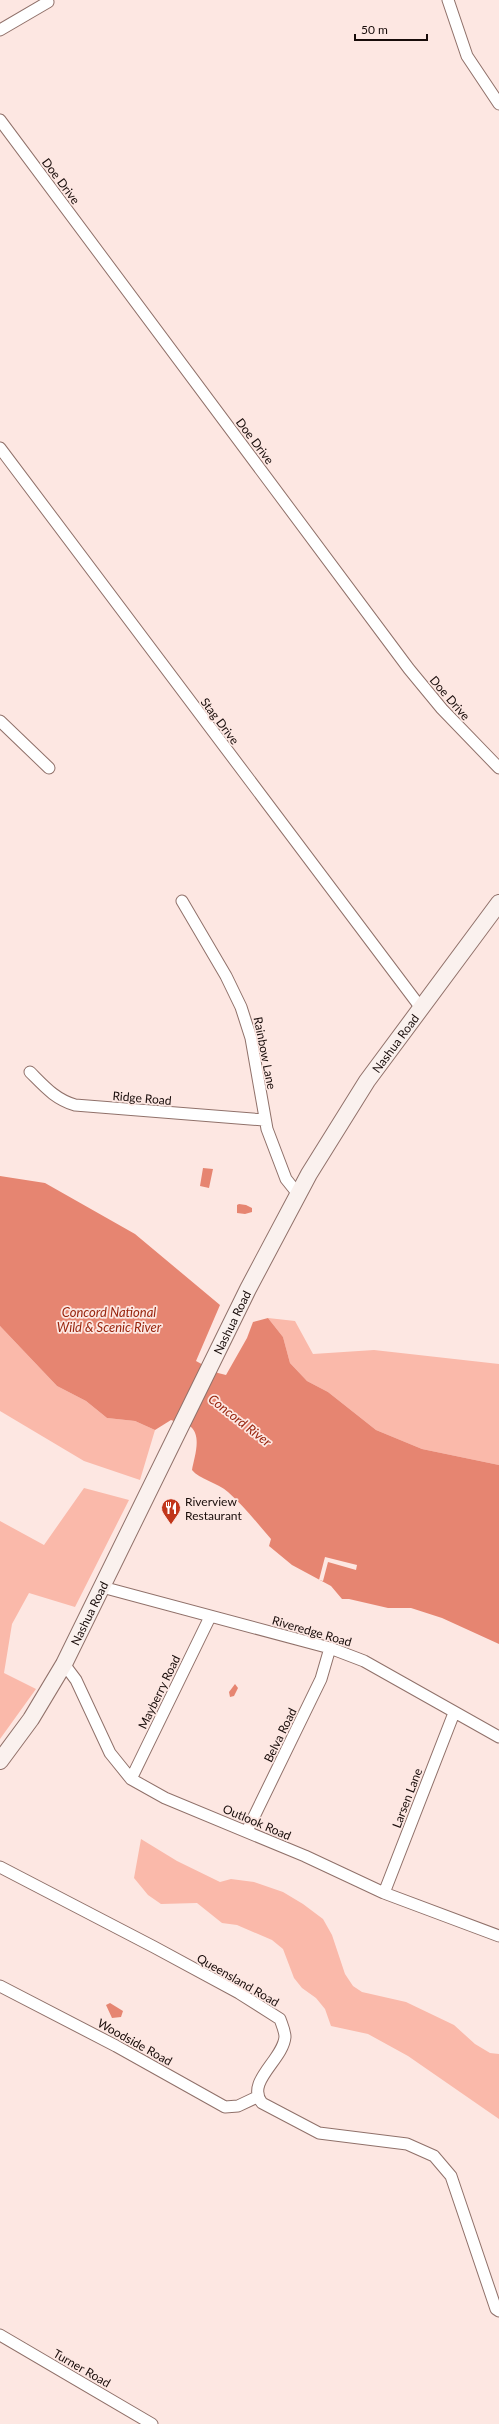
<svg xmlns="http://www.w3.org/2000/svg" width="499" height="2424" font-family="Lato,sans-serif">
  <rect width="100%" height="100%" fill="#fde7e2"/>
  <!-- green -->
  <path fill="#fab9aa" d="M268,1318L295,1321L313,1354L374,1350L499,1364V1465L422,1449L376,1430L328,1392L307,1381L290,1363L283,1337Z
    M0,1326L57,1386L86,1401L107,1418L135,1421L155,1430L140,1480L84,1461L0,1411Z
    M84,1488L129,1500L75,1607L29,1593L12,1624L4,1673L36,1689L0,1739V1521L44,1545Z
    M141,1839L177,1861L220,1882L231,1879L254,1882L283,1892L303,1904L323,1919L332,1935L345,1974L353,1986L362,1992L406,2002L454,2025L475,2044L490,2053L499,2054V2119L408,2056L368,2034L331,2026L325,2009L316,1998L302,1988L294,1978L283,1949L272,1940L237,1925L222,1923L197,1903L161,1904L148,1895L134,1878Z"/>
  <!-- water -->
  <path fill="#e68571" d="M203,1168L213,1169L209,1188L200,1186Z
    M0,1176L45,1183L135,1234L220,1305L196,1361L218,1373L226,1375L247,1338L253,1322L268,1318L283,1337L290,1363L307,1381L328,1392L376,1430L422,1449L499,1465V1644L442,1618L411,1608H388L349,1599H342L331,1586L292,1565L269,1546L271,1539C257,1523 244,1506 228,1492C218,1483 199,1479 192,1470C194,1458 202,1437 191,1427C187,1423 176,1422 171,1420L155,1430L135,1421L107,1418L86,1401L57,1386L0,1326Z
    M239,1204L246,1205L252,1208V1212L245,1214L237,1213V1205Z
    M235,1684L238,1688L234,1696L230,1697L229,1692Z
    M110,2003L123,2011L121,2017L112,2018L106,2005Z"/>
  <!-- pier -->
  <path fill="#fde7e2" d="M325,1557L357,1565L356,1570L328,1562L323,1581L319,1580Z"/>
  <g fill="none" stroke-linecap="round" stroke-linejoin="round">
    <defs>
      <path id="minor" d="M448,0L467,56L499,104
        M0,30L48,2
        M0,120L409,669L442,709L499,768
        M0,448L421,1008
        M0,721L49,768
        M182,901L226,976L241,1007L251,1038L267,1129L286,1179L298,1194
        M30,1072C45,1087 55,1099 75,1105L264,1120
        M102,1587L330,1648L364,1661L499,1737
        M64,1664L76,1680L110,1753L131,1779L165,1798L305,1856L384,1893L499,1936
        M131,1779L210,1617
        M247,1831L321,1679L330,1648
        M0,1867L154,1947L239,1993L280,2019C282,2025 285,2031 285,2037C283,2060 245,2082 262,2103L319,2133L407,2144L434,2156L451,2176L496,2309L499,2311
        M384,1893L454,1713
        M0,1986L116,2046L225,2107L238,2106L257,2097
        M0,2335L152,2424"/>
      <g id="secondary">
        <path id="s1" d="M0,1761L31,1719L64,1664L248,1289L309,1174L367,1081L499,903"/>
      </g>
    </defs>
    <!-- minor casing -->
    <use href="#minor" stroke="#90716a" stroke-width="13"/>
    <!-- secondary casing -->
    <use href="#secondary" stroke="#90716a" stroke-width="18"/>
    <!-- minor -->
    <use href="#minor" stroke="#fff" stroke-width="11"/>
    <!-- secondary -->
    <use href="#secondary" stroke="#faf1ee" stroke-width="16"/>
  </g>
  <!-- icons -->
  <defs>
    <symbol id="restaurant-pin" viewBox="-11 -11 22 30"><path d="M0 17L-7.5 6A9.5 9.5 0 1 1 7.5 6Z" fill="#c1361b" stroke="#fde7e2"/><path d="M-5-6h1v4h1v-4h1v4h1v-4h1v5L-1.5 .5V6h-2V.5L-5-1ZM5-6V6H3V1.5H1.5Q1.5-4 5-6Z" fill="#fff"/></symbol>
  </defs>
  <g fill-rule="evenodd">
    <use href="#restaurant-pin" x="160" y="1497" width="22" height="30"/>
  </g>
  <g text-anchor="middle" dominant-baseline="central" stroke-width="3.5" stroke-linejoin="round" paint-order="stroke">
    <!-- street labels -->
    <g font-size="12" fill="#180c0a" stroke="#fde7e2">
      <text transform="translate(61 181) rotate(53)">Doe Drive</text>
      <text transform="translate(255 441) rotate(53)">Doe Drive</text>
      <text transform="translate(450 698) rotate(49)">Doe Drive</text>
      <text transform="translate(220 721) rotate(53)">Stag Drive</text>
      <text stroke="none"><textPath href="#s1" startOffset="821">Nashua Road</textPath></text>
      <text transform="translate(265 1053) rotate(79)">Rainbow Lane</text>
      <text transform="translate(142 1098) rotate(5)">Ridge Road</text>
      <text stroke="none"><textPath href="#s1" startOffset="497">Nashua Road</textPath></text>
      <text stroke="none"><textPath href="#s1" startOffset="173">Nashua Road</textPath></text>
      <text transform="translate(312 1631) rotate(16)">Riveredge Road</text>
      <text transform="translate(159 1692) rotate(-64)">Mayberry Road</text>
      <text transform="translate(280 1735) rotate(-64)">Belva Road</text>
      <text transform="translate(407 1798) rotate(-69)">Larsen Lane</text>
      <text transform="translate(257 1822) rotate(23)">Outlook Road</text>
      <text transform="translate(238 1980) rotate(30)">Queensland Road</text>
      <text transform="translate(135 2042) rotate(29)">Woodside Road</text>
      <text transform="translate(82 2368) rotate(30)">Turner Road</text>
    </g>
    <!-- poi labels -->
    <g font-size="12" fill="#180c0a" stroke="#fde7e2" text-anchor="start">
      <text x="185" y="1501">Riverview<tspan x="185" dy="14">Restaurant</tspan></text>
    </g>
    <!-- water labels -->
    <g font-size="13" font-style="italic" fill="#98250e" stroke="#fde7e2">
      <text x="109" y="1312">Concord National<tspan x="109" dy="15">Wild &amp; Scenic River</tspan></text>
      <text transform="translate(240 1420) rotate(38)">Concord River</text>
    </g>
  </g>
  <!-- scale -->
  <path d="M355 34v6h72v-6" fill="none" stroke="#180c0a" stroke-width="2"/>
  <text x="361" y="34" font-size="12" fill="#180c0a" stroke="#fde7e2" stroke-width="3" paint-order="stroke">50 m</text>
</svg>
